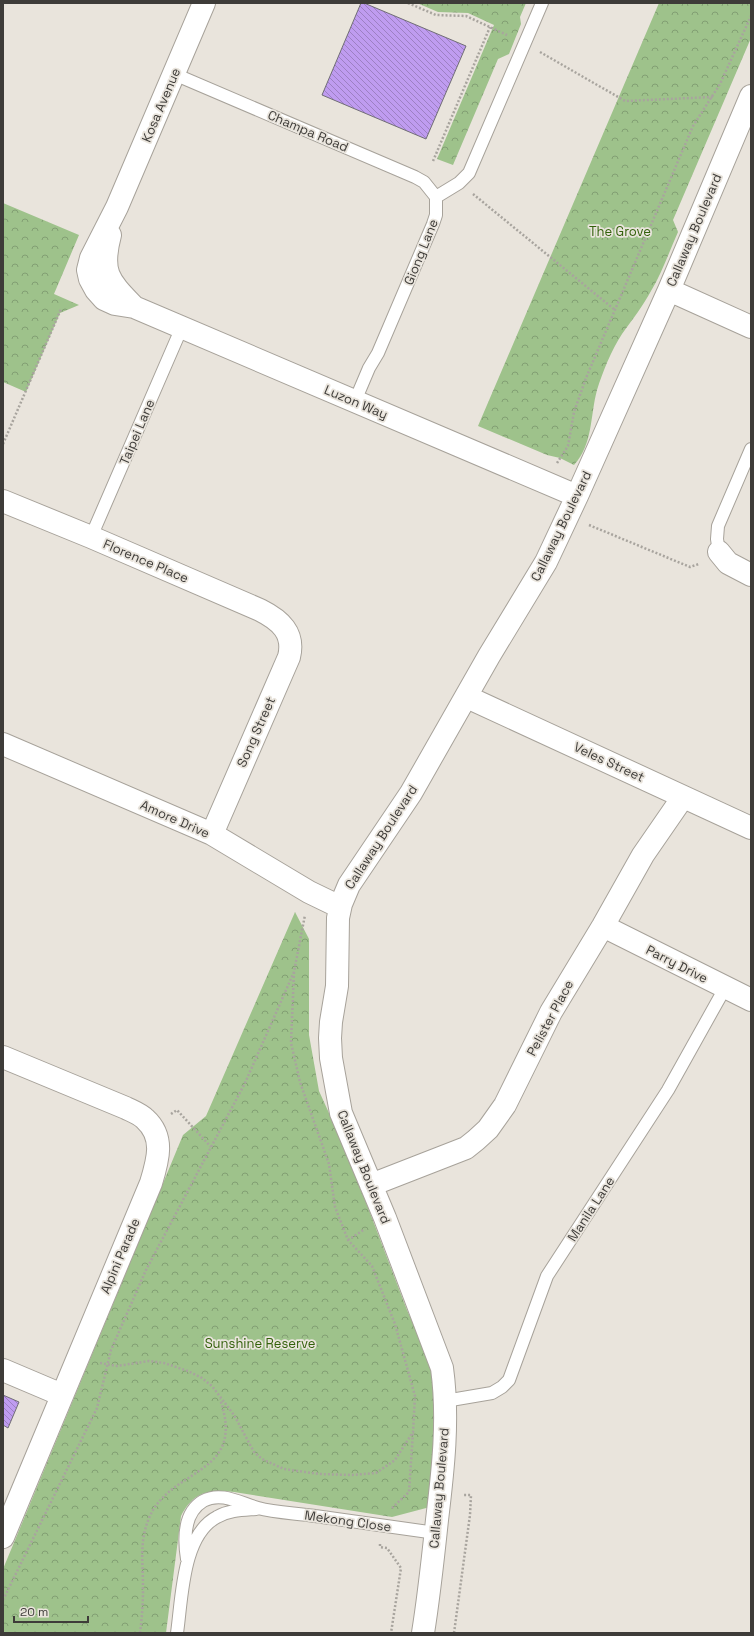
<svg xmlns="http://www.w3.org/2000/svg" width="754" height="1636" font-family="'Space Grotesk',sans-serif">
  <defs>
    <pattern id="park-crowns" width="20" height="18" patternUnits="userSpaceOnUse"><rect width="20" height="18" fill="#9ec28b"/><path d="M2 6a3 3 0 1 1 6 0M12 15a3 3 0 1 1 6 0" fill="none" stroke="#829f73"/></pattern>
    <pattern id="building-back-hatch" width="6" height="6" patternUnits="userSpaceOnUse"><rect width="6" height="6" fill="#bf9cf0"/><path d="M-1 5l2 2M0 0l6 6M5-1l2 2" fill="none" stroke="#9d80c3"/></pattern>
  </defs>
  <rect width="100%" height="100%" fill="#e9e4dc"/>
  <!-- park -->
  <path fill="url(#park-crowns)" d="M417,3H526L520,17L521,24L509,54L498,59L453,165L437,159L494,25L468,13L438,12Z
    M659,3H751V38L673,220L678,232C669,252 662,273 651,291C643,306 632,320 622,334C611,351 603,371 597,390C590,416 593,444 574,465L560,458L547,455L478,426Z
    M3,203L79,235L54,294L79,305L60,313L26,392L3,382Z
    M295,912L309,939V1035L319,1091L348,1155L407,1310L426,1352L433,1380L436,1412L430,1507L392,1517L234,1492C209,1489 193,1492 181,1516L166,1633H3V1569L183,1135L206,1116Z"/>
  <!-- building -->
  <path fill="url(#building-back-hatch)" stroke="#716e76" d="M361,3H364L466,46L426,139L322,95Z
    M3,1395L19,1402L8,1428L3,1425Z"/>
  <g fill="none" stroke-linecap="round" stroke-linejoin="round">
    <defs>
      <path id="lane" d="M174,74L415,177L424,182L436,197
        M355,401L369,368L378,353L433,224L436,215V197L459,183L469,173L542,3
        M91,537L182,327
        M719,552L717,539L718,526L751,449
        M445,1401L492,1393L502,1387L509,1380L547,1276L668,1090L725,988
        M187,1559C184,1540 183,1513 203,1501C221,1491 240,1503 258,1508C276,1513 297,1513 315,1516C355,1522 396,1527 436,1533
        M177,1633C182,1599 182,1535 217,1517C229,1510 243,1510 256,1509"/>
      <path id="street" d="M204,3L117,207L91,258L88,270L90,279L96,290L104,299L115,304L134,307L577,496
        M110,235C100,273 109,281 134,307
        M669,290L751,327
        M3,501L91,537L260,610C280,620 295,633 289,657L212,834
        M719,552L728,563L751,575
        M467,697L751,828
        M3,744L212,834L309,892L340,907
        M603,926L751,1000
        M3,1057L126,1108C132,1111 140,1114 145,1119C165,1137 158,1160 151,1183L3,1537
        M371,1185L466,1148L476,1140L488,1129L505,1105L551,1012L603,926L643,855L683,797
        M3,1370L62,1395
        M423,1633C429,1596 433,1558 437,1520C443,1470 449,1419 442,1368L385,1218L341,1113L331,1058L330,1038L331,1022L337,986L338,918L341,904L349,885L411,793L489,656L546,562L577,496L669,290L751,96"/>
    </defs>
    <!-- lane casing -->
    <use href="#lane" stroke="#a7a29a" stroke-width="14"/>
    <!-- street casing -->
    <use href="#street" stroke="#a7a29a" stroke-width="24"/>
    <!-- path -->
    <path stroke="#a8a49e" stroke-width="2.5" stroke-dasharray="2 2" stroke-linecap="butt" d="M408,3L436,15L466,16L507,35
      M540,52L625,101L713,97
      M433,161L490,27
      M473,194L615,310
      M3,444L61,309
      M557,463L568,446L574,412L586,378L693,126L720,84L751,16
      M589,525L690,567L699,564
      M171,1114L177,1110L211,1147
      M348,1240L365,1229
      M100,1363L117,1366L149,1361L164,1363L188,1371L202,1378L212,1386L234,1415L254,1452L262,1459L284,1469L319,1474L352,1475L376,1473L395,1460L413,1432L415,1396L395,1324L372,1266L348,1240L335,1207L329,1164L300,1082L291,1043L294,972
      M392,1508L409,1492L413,1432
      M380,1544V1547L387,1548L401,1568L391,1633
      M3,1600L97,1408L111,1350L146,1270L245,1083L294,972L305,915
      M140,1633C142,1618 143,1603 143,1587C143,1562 139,1543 149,1518C171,1466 247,1477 220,1399
      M454,1633L470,1515L471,1495H463"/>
    <!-- lane -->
    <use href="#lane" stroke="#fff" stroke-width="12"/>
    <!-- street -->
    <use href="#street" stroke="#fff" stroke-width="22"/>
  </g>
  <g text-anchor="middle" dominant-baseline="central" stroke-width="3.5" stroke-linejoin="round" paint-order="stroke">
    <!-- street labels -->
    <g font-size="13" fill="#3e3c39" stroke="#e9e4dc">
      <text transform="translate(161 105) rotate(-67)">Kosa Avenue</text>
      <text transform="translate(308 131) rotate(23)">Champa Road</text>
      <text transform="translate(694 230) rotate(-67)">Callaway Boulevard</text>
      <text transform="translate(421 252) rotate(-68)">Giong Lane</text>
      <text transform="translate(356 402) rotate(23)">Luzon Way</text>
      <text transform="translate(137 432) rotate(-67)">Taipei Lane</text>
      <text transform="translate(561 526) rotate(-64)">Callaway Boulevard</text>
      <text transform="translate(146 561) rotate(23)">Florence Place</text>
      <text transform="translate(256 732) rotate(-66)">Song Street</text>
      <text transform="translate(609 762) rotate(25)">Veles Street</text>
      <text transform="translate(175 819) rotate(24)">Amore Drive</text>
      <text transform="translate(381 837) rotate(-57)">Callaway Boulevard</text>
      <text transform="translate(677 964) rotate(27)">Parry Drive</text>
      <text transform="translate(550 1018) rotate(-62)">Pelister Place</text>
      <text transform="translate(364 1167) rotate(68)">Callaway Boulevard</text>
      <text transform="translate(591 1209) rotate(-57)">Manila Lane</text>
      <text transform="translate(120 1256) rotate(-67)">Alpini Parade</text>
      <text transform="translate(439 1488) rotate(-85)">Callaway Boulevard</text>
      <text transform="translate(348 1521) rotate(8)">Mekong Close</text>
    </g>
    <!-- park labels -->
    <g font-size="13" fill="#33610b" stroke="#e9e4dc">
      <text x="620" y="231">The Grove</text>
      <text x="260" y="1343">Sunshine Reserve</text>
    </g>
  </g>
  <!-- border -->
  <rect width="754" height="1636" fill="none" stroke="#3e3c39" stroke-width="8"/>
  <!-- scale -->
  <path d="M14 1616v6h74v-6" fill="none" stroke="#3e3c39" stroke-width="2"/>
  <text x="20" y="1616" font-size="12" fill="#3e3c39" stroke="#e9e4dc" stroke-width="3" paint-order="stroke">20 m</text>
</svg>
